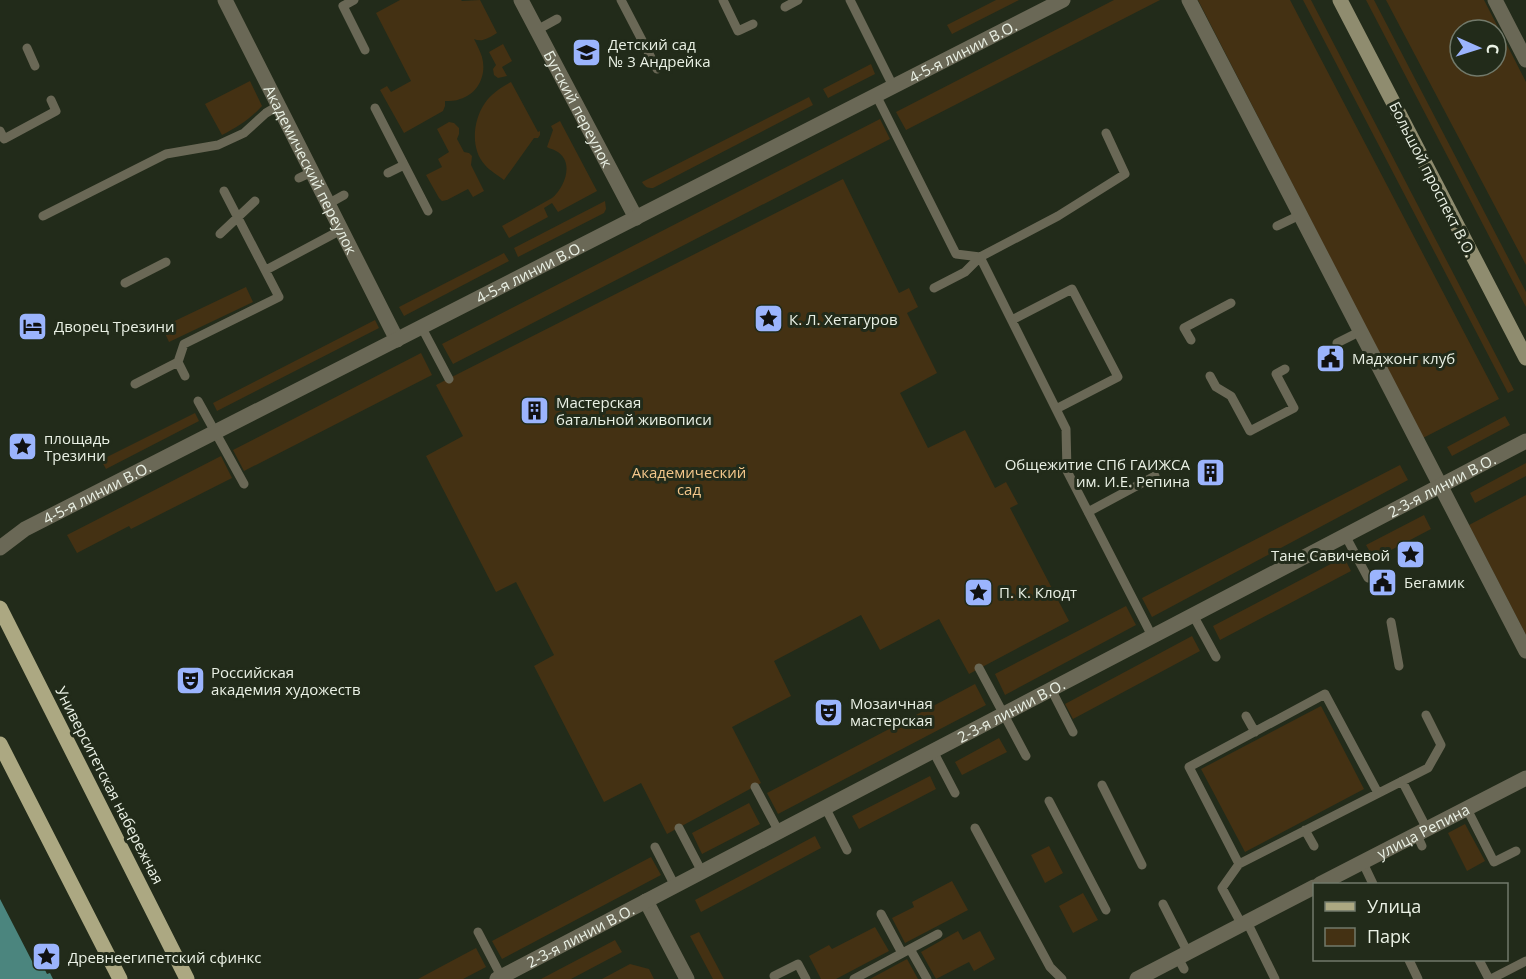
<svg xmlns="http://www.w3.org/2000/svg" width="1526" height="979" font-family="'Open Sans',sans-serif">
  <rect width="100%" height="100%" fill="#222b1a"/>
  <!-- green -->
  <path fill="#443113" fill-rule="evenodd" d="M400,0H461L462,1L480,0L497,33C490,37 482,43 474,39C477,45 480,51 482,57C487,75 478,94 460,99C456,101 450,101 445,101V106L443,111L404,133L380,90L387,86L391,92L411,81L376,13Z
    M996,0H1019L952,34L947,25Z
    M1114,0H1160L906,130L896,112Z
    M1198,0H1290L1499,399L1423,438Z
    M1303,0H1311L1514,390L1508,393Z
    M1366,0H1374L1526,292V307Z
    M1386,0H1484L1526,82V265ZM1460,30H1496V66H1460Z
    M503,44L512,61L502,67L507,76L498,78L494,75L493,69L496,65L489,52Z
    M871,64L875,74L828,98L823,89Z
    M250,81L262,106C250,119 238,127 222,135L205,104Z
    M511,82L538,132L540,131V135L538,138H534L504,180C498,175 490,171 485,165C470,149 473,120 485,103C491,94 502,87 511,82Z
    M809,97L813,105L653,188C647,188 645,187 642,182Z
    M880,119L890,139L453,364L442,344Z
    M560,121L597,191L558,212L552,203L544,208L548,217L509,238L502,226L552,198C565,187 575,161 556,151C553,149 550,149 547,147L553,130L551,126Z
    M449,122L454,123L459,128V134L457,139L464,152L469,153L472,156L471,165L484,191L473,197L468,189L447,200L442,201L439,198L426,175L442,167L438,159L449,152L437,129Z
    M843,179L899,293L909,288L918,307L907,313L937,373L900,393L928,448L965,430L995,488L1006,482L1018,504L1010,508L1069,621L969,674L939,619L880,650L861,615L774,661L791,696L732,727L761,783L667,834L641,783L604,802L534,666L554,655L516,582L496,592L426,456L463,436L436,385Z
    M605,201L606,209L604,213L518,257L514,248Z
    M504,253L509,261L404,316L399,307Z
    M246,287L253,302L169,342L162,327Z
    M375,320L379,328L217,411L213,403Z
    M421,353L432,375L244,471L233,450Z
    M195,413L199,421L106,469L101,460Z
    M1505,416L1510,425L1452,456L1447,447Z
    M221,456L232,478L131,529L129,526L77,553L67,535Z
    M1526,463V476L1475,503L1470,493Z
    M1400,465L1408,480L1152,617L1142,598Z
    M1526,495V635L1469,525Z
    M1424,515L1431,529L1374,559L1366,545Z
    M1344,557L1351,571L1220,640L1213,626Z
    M1126,606L1136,625L1005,695L995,674Z
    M1192,636L1200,651L1073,719L1065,704Z
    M975,684L986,705L778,814L767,793Z
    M1321,706L1364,789L1245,852L1201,769Z
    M999,738L1007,752L962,775L955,762Z
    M930,776L936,789L859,829L852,816Z
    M749,803L760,824L702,854L692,833Z
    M1465,824L1485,861L1467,871L1448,833Z
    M815,836L821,848L701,912L695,900Z
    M1049,846L1063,873L1045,883L1031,855Z
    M651,857L661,875L502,959L492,941Z
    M952,881L968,910L905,943L892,918L914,907L912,902Z
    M1083,893L1098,920L1073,933L1059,906Z
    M875,927L889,951L836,979H821L809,956L829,945L832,949Z
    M958,931L963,940L980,931L995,959L974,971L969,962L936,979L921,952Z
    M699,932L724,979H713L690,936Z
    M615,940L622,952L571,979H541Z
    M476,948L486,967L463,979H418Z
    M907,959L918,979H870Z
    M630,964L649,969L654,979H602Z"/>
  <!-- water -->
  <path fill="#4b857e" d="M0,899L33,963L40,960L47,974L50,973L53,979H0Z"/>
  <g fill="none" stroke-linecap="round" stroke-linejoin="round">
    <!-- service -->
    <path stroke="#6a6856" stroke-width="9" d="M354,0L343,6L365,50
      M621,0L657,69
      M723,0L738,31L753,24
      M850,0L893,86
      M785,7L798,0
      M537,30L557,19
      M27,48L35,66
      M876,95L956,254L980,257L1066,429L1067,471L1152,636
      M375,108L428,211
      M0,131L4,139L56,111L51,100
      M388,173L404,165
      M299,178L312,172
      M328,204L344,195
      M43,216L166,154L218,145L244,133L266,113L278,106
      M1277,226L1300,215
      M220,234L255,201
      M266,270L341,230
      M125,283L166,262
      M934,288L965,272L980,257L1058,216L1125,174L1106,133
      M1012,320L1072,289L1118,377L1056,409
      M422,328L449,379
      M1191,340L1184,328L1231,303
      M1337,343L1361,331
      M178,362L185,376
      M1210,376L1216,387L1231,396L1250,431L1294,408L1276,374L1285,369
      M135,384L178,362L184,344L279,297L224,191
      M198,401L244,484
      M1088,512L1155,476
      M1345,535L1368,578
      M1193,615L1216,657
      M1391,622L1399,666
      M979,668L1026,756
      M1051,689L1073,732
      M1246,716L1255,732
      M933,751L955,793
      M1402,781L1427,829
      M1102,785L1142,865
      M755,787L779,832
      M1049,801L1106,910
      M825,807L847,850
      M1467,809L1494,862L1516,851
      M679,828L702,872
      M975,828L1050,967L1062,979
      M1305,830L1314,846
      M1417,835L1422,846
      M655,847L675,886
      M1363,863L1373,884
      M1239,864L1189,767L1325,694L1378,793
      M1163,904L1188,953
      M881,914L902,953
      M1247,922L1275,979
      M1242,925L1222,888L1239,864L1428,768L1441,745L1426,715
      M478,932L501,976
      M910,949L927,979
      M1178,958L1184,969
      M1409,960L1418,979
      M1479,960L1489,979
      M774,976L798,964L806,979
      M854,979L938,934
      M1491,979L1526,961"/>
    <!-- minor -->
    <g stroke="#6a6856" stroke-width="15">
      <path id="s1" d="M225,0L397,340"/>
      <path id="s2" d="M521,0L636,218"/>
      <path d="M1189,0L1526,651"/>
      <path d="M1495,0L1526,60"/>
      <path id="s3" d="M0,548L25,529L1063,0"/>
      <path id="s4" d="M1320,884L1526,778"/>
      <path d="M646,901L687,979"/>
      <path id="s5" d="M497,979L1526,441"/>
      <path d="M1137,979L1314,887"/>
    </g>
    <!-- secondary -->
    <path stroke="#8f8c6f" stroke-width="15" d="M1340,0L1526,358"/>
    <!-- primary -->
    <path stroke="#aca882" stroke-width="15" d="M0,608L187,979
      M0,744L120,979"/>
  </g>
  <!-- icons -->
  <defs>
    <symbol id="school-square" viewBox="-11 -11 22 22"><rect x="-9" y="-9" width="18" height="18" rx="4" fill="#9bb4fd" stroke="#222b1a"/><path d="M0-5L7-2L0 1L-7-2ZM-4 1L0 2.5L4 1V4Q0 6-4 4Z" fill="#111"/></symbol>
    <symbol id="sight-square" viewBox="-11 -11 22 22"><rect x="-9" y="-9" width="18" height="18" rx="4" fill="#9bb4fd" stroke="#222b1a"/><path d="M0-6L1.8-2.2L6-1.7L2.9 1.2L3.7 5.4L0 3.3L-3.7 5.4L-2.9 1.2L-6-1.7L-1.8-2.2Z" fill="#111"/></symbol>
    <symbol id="hotel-square" viewBox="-11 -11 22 22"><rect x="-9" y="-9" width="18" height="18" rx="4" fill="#9bb4fd" stroke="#222b1a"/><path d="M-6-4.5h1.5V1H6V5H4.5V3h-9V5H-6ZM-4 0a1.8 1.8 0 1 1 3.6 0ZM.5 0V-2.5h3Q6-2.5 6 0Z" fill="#111"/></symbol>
    <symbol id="civic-square" viewBox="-11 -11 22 22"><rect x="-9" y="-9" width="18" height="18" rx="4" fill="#9bb4fd" stroke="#222b1a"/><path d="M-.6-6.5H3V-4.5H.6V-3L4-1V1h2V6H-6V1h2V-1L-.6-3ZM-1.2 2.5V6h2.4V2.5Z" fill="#111"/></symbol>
    <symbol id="building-square" viewBox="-11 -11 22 22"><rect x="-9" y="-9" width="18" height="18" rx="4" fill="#9bb4fd" stroke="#222b1a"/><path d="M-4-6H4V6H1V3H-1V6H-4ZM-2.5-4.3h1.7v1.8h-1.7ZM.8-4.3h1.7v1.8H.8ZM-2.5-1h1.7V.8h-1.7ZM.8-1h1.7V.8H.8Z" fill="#111"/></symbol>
    <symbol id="theatre-square" viewBox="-11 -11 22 22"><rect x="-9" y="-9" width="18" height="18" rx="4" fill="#9bb4fd" stroke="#222b1a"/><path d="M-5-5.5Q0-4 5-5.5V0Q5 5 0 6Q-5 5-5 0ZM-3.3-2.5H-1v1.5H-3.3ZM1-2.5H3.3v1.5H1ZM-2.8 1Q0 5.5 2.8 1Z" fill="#111"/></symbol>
  </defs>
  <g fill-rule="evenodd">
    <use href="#school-square" x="570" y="36" width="33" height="33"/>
    <use href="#sight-square" x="752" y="302" width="33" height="33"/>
    <use href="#hotel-square" x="16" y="310" width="33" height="33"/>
    <use href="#civic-square" x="1314" y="342" width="33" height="33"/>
    <use href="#building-square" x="518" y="394" width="33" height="33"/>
    <use href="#sight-square" x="6" y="430" width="33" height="33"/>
    <use href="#building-square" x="1194" y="456" width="33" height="33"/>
    <use href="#sight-square" x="1394" y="538" width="33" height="33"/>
    <use href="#civic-square" x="1366" y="566" width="33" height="33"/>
    <use href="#sight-square" x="962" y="576" width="33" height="33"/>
    <use href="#theatre-square" x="174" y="664" width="33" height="33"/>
    <use href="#theatre-square" x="812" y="696" width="33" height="33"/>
    <use href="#sight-square" x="30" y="940" width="33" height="33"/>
  </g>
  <g text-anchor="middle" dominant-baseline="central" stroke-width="6" stroke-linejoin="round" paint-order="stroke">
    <!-- poi labels -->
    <g font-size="15" fill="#eaf1e5" stroke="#222b1a" text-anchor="start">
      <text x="608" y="44">Детский сад<tspan x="608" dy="17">№ 3 Андрейка</tspan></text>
      <text x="789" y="319">К. Л. Хетагуров</text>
      <text x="54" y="326">Дворец Трезини</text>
      <text x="1352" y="358">Маджонг клуб</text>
      <text x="556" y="402">Мастерская<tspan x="556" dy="17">батальной живописи</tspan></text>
      <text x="44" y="438">площадь<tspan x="44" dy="17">Трезини</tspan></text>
      <text x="1190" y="464" text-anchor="end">Общежитие СПб ГАИЖСА<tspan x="1190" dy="17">им. И.Е. Репина</tspan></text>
      <text x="1390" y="555" text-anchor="end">Тане Савичевой</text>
      <text x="1404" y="582">Бегамик</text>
      <text x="999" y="592">П. К. Клодт</text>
      <text x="211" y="672">Российская<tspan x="211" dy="17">академия художеств</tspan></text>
      <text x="850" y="703">Мозаичная<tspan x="850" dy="17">мастерская</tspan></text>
      <text x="68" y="957">Древнеегипетский сфинкс</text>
    </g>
    <!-- street labels -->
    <g font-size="15" fill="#eaf1e5" stroke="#222b1a">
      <text stroke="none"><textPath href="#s3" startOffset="1084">4-5-я линии В.О.</textPath></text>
      <text stroke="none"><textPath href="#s2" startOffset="123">Бугский переулок</textPath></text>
      <text stroke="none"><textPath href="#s1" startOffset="190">Академический переулок</textPath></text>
      <text transform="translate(1433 179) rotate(63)">Большой проспект В.О.</text>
      <text stroke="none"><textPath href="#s3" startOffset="598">4-5-я линии В.О.</textPath></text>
      <text stroke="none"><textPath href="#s5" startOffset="1066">2-3-я линии В.О.</textPath></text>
      <text stroke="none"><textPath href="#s3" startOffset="112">4-5-я линии В.О.</textPath></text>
      <text stroke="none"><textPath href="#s5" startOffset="580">2-3-я линии В.О.</textPath></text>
      <text transform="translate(110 785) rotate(63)">Университетская набережная</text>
      <text stroke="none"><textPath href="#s4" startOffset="116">улица Репина</textPath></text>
      <text stroke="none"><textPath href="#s5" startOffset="94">2-3-я линии В.О.</textPath></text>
    </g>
    <!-- park labels -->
    <g font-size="15" fill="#f3c78b" stroke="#222b1a">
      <text x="689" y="472">Академический<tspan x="689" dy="17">сад</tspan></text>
    </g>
  </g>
  <!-- legend -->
  <rect x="1313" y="883" width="195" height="78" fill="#222b1a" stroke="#727a6b" stroke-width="1.5"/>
  <rect x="1325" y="902" width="30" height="9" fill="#aca882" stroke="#727a6b" stroke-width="1.5"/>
  <text x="1367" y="913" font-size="18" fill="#eaf1e5">Улица</text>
  <rect x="1325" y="928" width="30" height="18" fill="#443113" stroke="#727a6b" stroke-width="1.5"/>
  <text x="1367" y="943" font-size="18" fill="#eaf1e5">Парк</text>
  <!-- north arrow -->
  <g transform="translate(1478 48) rotate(93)"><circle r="28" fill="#222b1a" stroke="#727a6b" stroke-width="1.5"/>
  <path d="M0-4.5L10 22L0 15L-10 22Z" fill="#9bb4fd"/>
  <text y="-9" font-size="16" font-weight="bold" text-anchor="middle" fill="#eaf1e5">С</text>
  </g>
</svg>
